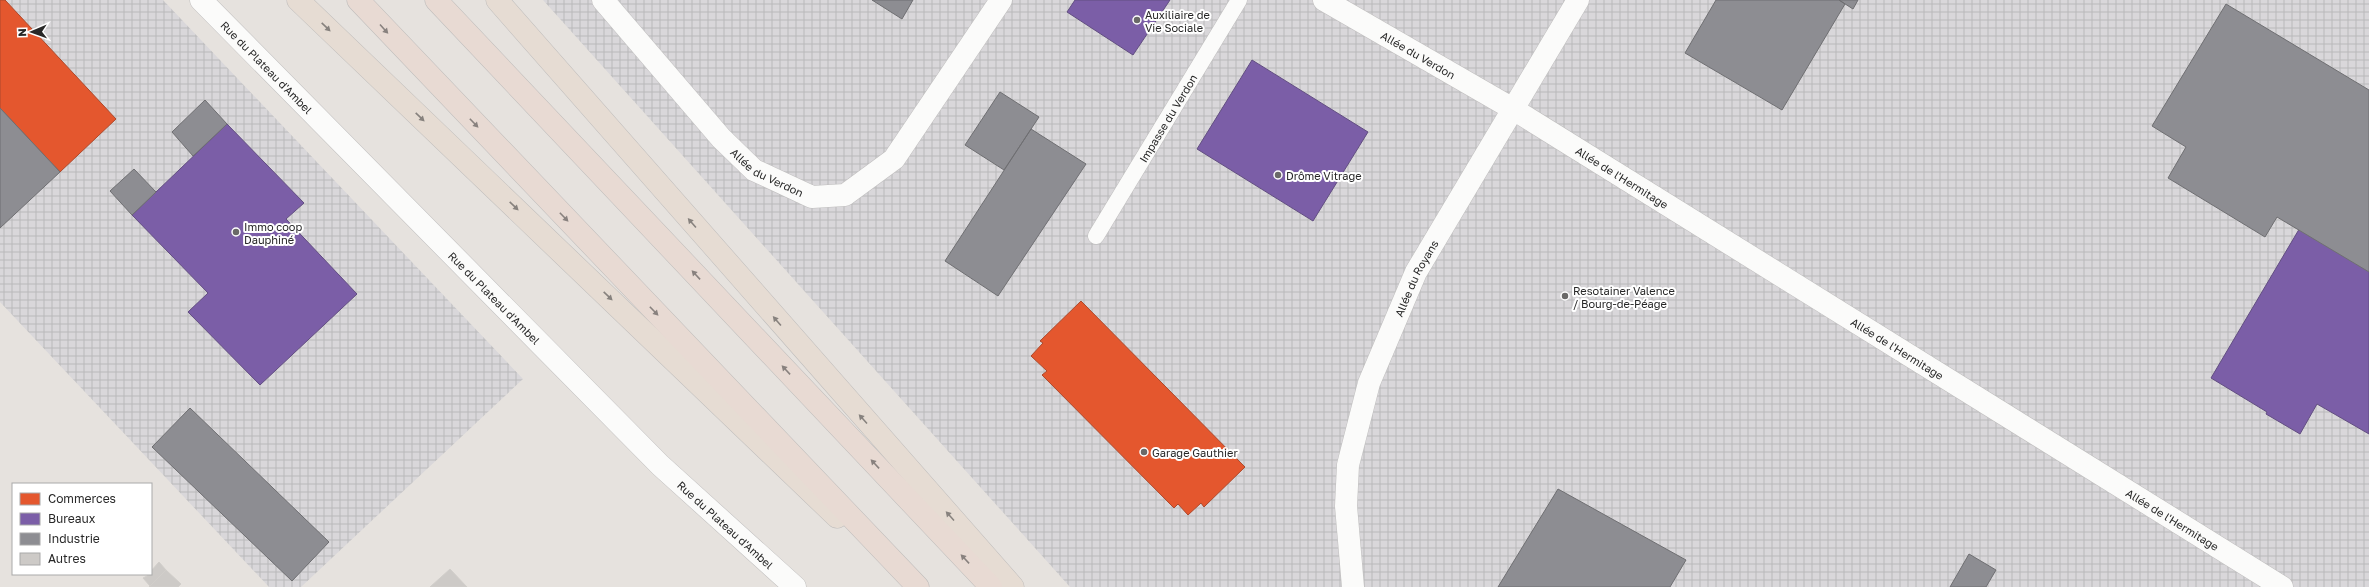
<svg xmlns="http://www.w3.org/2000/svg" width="2369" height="587" font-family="'Golos Text',sans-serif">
  <defs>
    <pattern id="industrial-grid" width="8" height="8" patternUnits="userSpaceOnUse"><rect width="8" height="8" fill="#d9d7da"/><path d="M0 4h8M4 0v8" fill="none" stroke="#bab9bb"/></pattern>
  </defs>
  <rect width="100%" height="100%" fill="#e6e2de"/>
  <!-- industrial -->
  <path fill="url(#industrial-grid)" d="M0,0H163L523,379L301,587H269L0,302Z
    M543,0H2369V587H1070Z"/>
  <!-- shops -->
  <path fill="#e4572e" stroke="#ac492c" d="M0,0H5L116,119L60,172L0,108Z
    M1081,301L1245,467L1204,507L1201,503L1188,515L1178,504L1174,508L1042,375L1047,371L1031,356L1043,343L1040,341Z"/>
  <!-- offices -->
  <path fill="#7b5ea7" stroke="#624e81" d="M1075,0H1170L1133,55L1067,12Z
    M1252,60L1368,132L1313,221L1197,149Z
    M227,124L304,203L286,219L357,294L260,385L188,312L208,293L132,215Z
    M2301,226L2369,270V434L2317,404L2300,434L2266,414L2267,412L2211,378Z"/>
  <!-- industry -->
  <path fill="#8d8d92" stroke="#6f6f72" d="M872,0H913L902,19Z
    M1716,0H1839L1845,4L1782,110L1685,53Z
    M1839,0H1858L1853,9Z
    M2226,4L2369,90V272L2277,217L2265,237L2168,178L2186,147L2152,126Z
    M1000,92L1039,117L1004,170L965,145Z
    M205,100L227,124L193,156L172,132Z
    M0,108L60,172L0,228Z
    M1031,129L1086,164L998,296L945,261Z
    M134,169L156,192L132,215L110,191Z
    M190,408L329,542L292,581L152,447Z
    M1558,489L1686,560L1670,587H1498Z
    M1969,554L1996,570L1986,587H1950Z"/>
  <!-- building -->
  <path fill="#cdcac7" stroke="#d1ceca" d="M159,562L166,570L150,586L143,578L151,574V571Z
    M450,569L467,587H430Z
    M166,570L181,584L178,587H149Z"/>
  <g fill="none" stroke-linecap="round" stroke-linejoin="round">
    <defs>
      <g id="service">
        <path id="s1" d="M1096,236L1239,0"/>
      </g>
      <g id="minor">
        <path id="s2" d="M201,0L660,465L795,587"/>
        <path id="s3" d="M603,0L721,138L754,170L812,197L845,195L894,159L1001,0"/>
        <path id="s4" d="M1324,0L1513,109L2282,587"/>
        <path id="s5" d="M1353,587L1346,506L1348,465L1369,383L1416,272L1578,0"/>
      </g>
      <path id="trunk" d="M298,0L837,517
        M497,0L1013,587"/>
      <path id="motorway" d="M358,0L918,587
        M436,0L991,587"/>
    </defs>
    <!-- service casing -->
    <use href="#service" stroke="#c0bfbf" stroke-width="17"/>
    <!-- minor casing -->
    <use href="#minor" stroke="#c0bfbf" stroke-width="23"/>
    <!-- trunk casing -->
    <use href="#trunk" stroke="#bfbdbc" stroke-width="23"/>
    <!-- motorway casing -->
    <use href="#motorway" stroke="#bfbdbc" stroke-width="23"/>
    <!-- service -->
    <use href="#service" stroke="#fbfbfa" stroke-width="16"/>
    <!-- minor -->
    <use href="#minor" stroke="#fbfbfa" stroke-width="22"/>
    <!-- trunk -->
    <use href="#trunk" stroke="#e6dcd3" stroke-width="22"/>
    <!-- motorway -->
    <use href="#motorway" stroke="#e8dad3" stroke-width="22"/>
  </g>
  <!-- one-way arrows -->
  <defs><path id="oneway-solid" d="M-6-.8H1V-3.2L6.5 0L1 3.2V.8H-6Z"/></defs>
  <g fill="#87827e">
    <use href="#oneway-solid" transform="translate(326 27) rotate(44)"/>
    <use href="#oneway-solid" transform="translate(420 117) rotate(44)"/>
    <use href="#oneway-solid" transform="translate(514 206) rotate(44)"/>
    <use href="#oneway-solid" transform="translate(692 223) rotate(-131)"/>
    <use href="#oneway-solid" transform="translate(608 296) rotate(44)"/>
    <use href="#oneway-solid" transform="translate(777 321) rotate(-131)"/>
    <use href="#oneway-solid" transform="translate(863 419) rotate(-132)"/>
    <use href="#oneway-solid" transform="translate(950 516) rotate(-132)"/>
  </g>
  <g fill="#88817e">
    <use href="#oneway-solid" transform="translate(384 29) rotate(48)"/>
    <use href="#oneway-solid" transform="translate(474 123) rotate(46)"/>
    <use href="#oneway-solid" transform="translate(564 217) rotate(46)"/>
    <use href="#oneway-solid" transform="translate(696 275) rotate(-133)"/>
    <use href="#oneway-solid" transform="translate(654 311) rotate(46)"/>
    <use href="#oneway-solid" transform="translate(786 370) rotate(-133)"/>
    <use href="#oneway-solid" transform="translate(875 464) rotate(-133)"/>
    <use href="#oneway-solid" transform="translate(965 559) rotate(-133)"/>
  </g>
  <!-- markers -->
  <g fill="#6a6968" stroke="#fff" stroke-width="1.5">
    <circle cx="1137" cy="20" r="4"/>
    <circle cx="1278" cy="175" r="4"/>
    <circle cx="236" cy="232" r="4"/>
    <circle cx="1565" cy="296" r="4"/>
    <circle cx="1144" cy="452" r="4"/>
  </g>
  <g text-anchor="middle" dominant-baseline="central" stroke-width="4" stroke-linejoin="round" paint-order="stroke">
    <!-- poi labels -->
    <g font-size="11" fill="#282828" stroke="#fff" text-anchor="start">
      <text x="1145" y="14">Auxiliaire de<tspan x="1145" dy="13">Vie Sociale</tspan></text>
      <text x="1286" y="175">Drôme Vitrage</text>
      <text x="244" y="226">Immo coop<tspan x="244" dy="13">Dauphiné</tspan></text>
      <text x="1573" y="290">Resotainer Valence<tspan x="1573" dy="13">/ Bourg-de-Péage</tspan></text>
      <text x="1152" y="452">Garage Gauthier</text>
    </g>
    <!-- street labels -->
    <g font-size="11" fill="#282828" stroke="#fff">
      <text stroke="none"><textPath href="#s4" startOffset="109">Allée du Verdon</textPath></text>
      <text stroke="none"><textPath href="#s2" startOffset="94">Rue du Plateau d'Ambel</textPath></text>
      <text stroke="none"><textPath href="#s1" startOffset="138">Impasse du Verdon</textPath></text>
      <text stroke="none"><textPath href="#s3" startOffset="240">Allée du Verdon</textPath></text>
      <text stroke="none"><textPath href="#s4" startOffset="347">Allée de l'Hermitage</textPath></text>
      <text stroke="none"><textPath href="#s5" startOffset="322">Allée du Royans</textPath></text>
      <text stroke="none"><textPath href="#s2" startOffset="418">Rue du Plateau d'Ambel</textPath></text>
      <text stroke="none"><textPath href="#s4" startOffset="671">Allée de l'Hermitage</textPath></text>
      <text stroke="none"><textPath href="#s4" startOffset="995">Allée de l'Hermitage</textPath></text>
      <text stroke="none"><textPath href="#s2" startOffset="742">Rue du Plateau d'Ambel</textPath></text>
    </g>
  </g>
  <!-- legend -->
  <rect x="12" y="483" width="140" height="92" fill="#ffffff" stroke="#a9a9a9"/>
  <rect x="20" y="493" width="20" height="12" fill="#e4572e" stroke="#a9a9a9"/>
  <text x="48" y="503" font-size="12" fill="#282828">Commerces</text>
  <rect x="20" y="513" width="20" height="12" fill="#7b5ea7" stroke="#a9a9a9"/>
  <text x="48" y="523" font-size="12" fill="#282828">Bureaux</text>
  <rect x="20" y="533" width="20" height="12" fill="#8d8d92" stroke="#a9a9a9"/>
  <text x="48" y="543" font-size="12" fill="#282828">Industrie</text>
  <rect x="20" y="553" width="20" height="12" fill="#cdcac7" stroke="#a9a9a9"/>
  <text x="48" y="563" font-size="12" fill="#282828">Autres</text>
  <!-- north arrow -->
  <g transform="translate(32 32) rotate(268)" stroke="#ffffff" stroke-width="3" paint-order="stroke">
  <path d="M0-3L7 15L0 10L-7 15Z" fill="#282828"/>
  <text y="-6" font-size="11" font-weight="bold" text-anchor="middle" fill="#282828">N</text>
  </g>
</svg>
